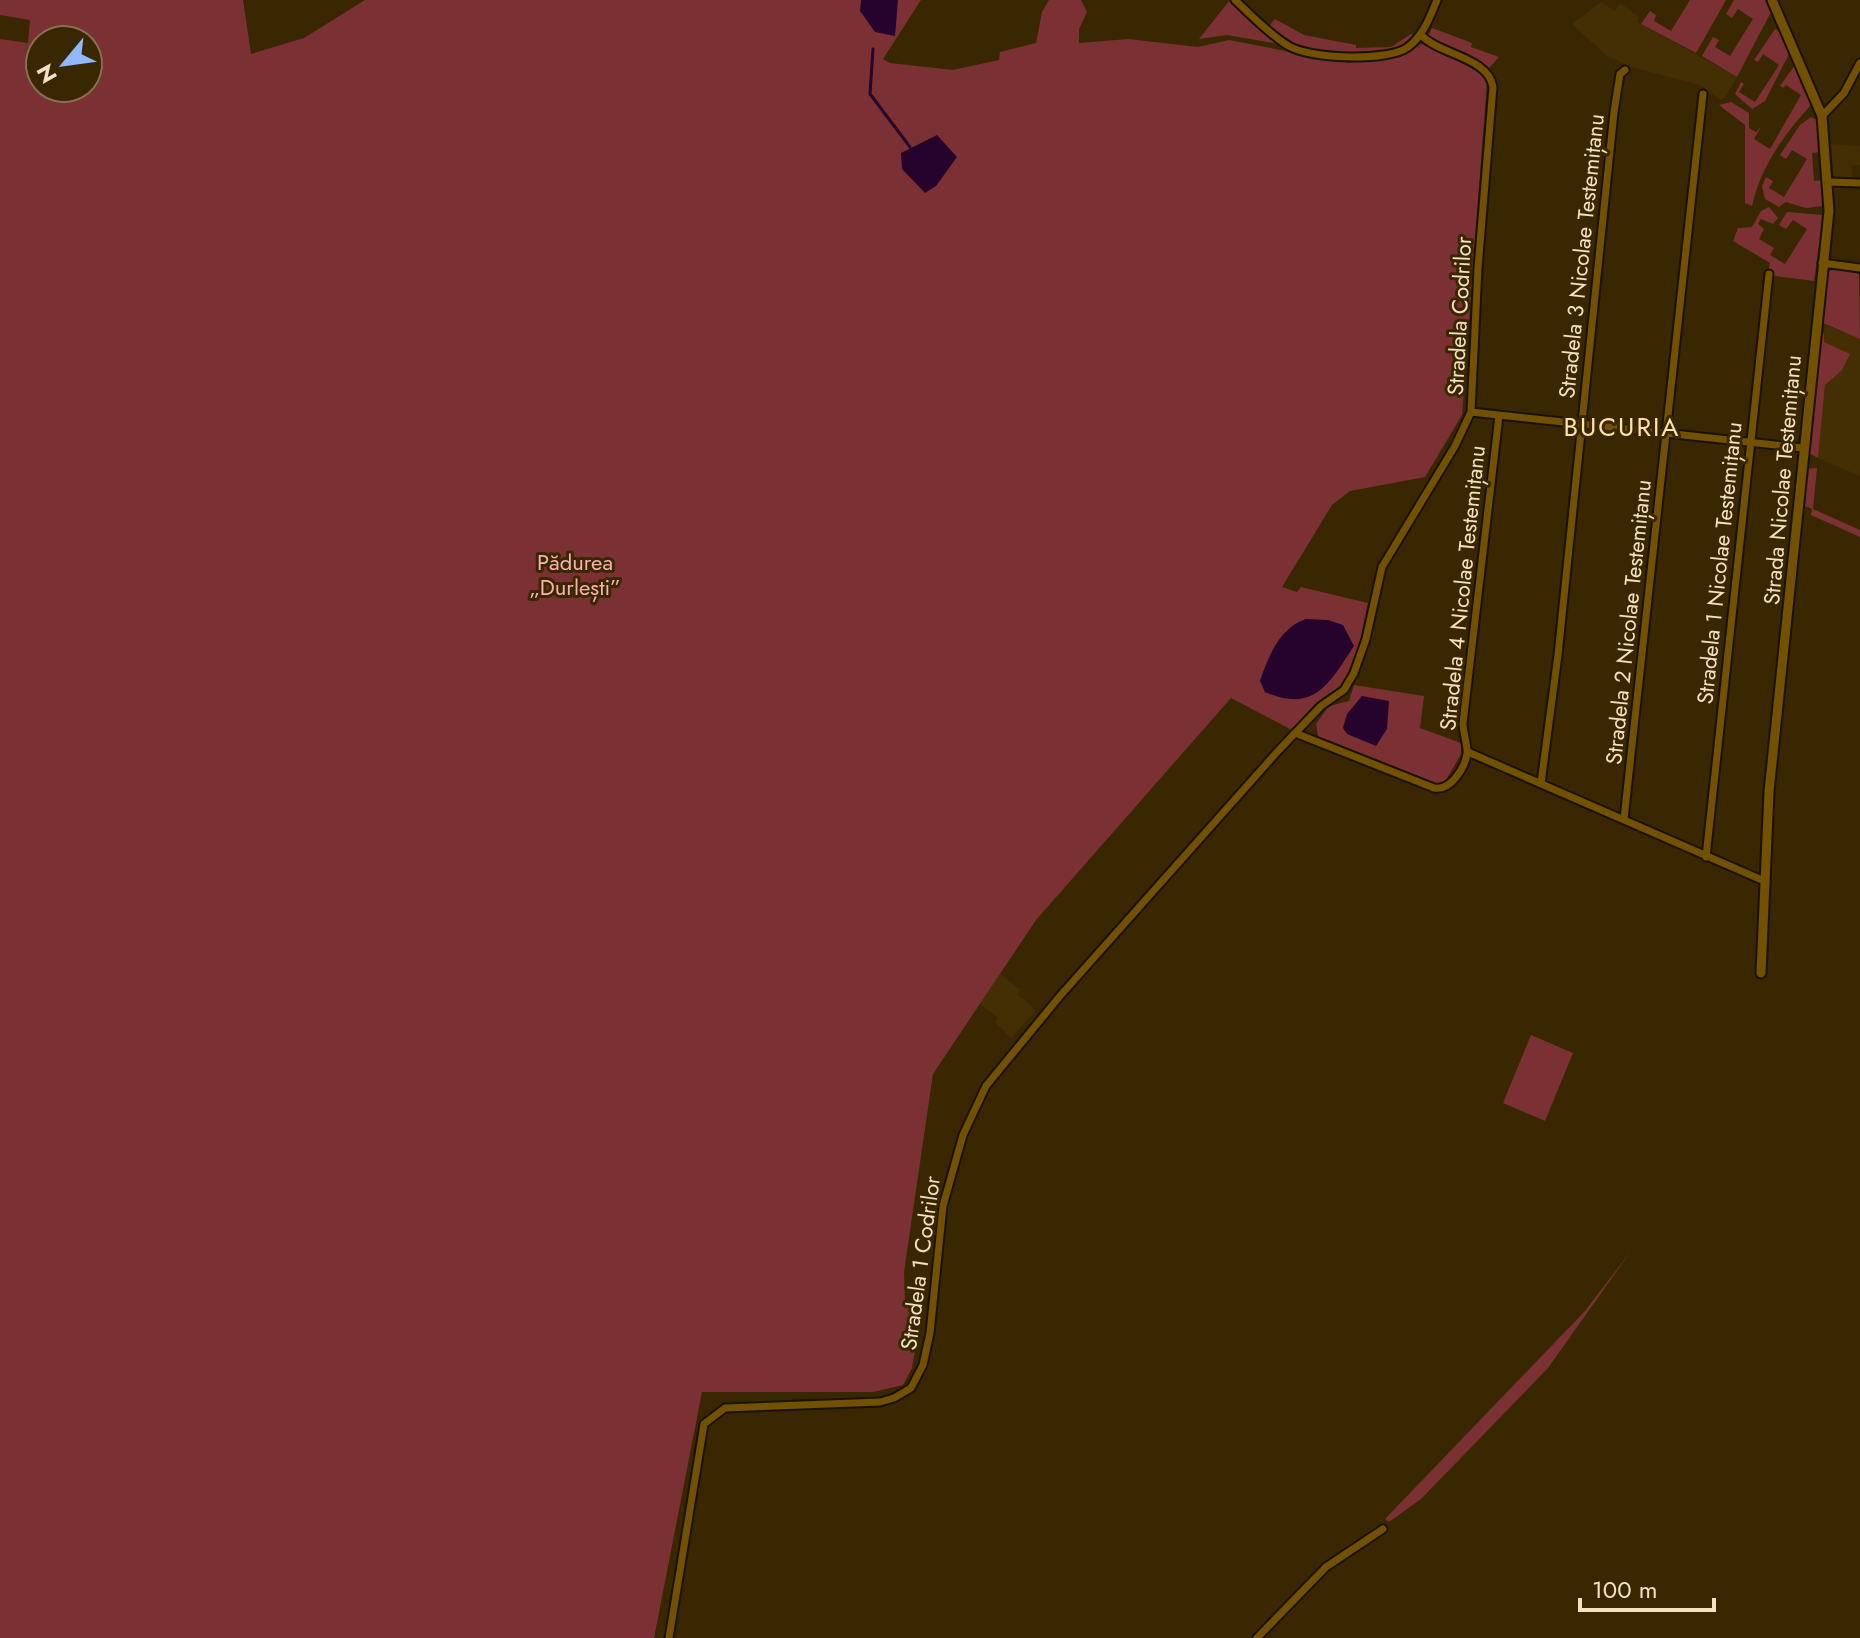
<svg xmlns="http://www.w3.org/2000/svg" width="1860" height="1638" font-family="Jost,sans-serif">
  <rect width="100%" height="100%" fill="#392702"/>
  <!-- built -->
  <path fill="#442f05" d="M1601,2L1615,11L1620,3L1639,17L1637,22L1737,77L1725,97L1721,100L1700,85L1631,67L1606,55L1572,24Z
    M1831,144L1860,146V165H1852V180L1834,179Z
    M1825,325L1860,339V476L1818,458L1825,385L1818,383Z
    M1000,974L1021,990L1017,994L1036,1010L1011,1038L995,1022L998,1018L980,1004Z"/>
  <!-- green -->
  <path fill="#7b3133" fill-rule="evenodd" d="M0,0H243L251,54L304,38L365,0H921L883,59L890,63L953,70L999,60L1000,52L1036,43L1042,12L1049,0H1081L1087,12L1079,29V43L1128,39L1198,47L1229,40L1348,63L1400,57L1422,44L1481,72L1487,81L1462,415L1425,477L1350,491L1332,505L1282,587L1297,592L1301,587L1368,603L1359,646L1343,684L1315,704L1292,730L1231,698L1036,920L933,1074L904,1272L905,1301L923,1303L912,1368L903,1385L873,1392H702L654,1638H0V39L28,43L30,20L0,15ZM40,40H88V88H40Z
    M1230,0L1280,44L1227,35L1199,39Z
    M1690,0H1726L1696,53L1641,24L1650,11L1656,15L1654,21L1671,31Z
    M1734,0H1765L1771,12L1737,77L1702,56L1713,37L1719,40L1715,47L1730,56L1753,19L1738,9L1732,18L1726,14Z
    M1275,19L1304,35L1356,45V48L1391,47L1411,34L1414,37C1388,61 1332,59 1300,47C1288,42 1279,34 1269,26Z
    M1432,28L1472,43L1471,47L1499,57L1489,68L1432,44L1427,38Z
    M1775,29L1780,30L1789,54L1765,101L1752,109L1735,94L1741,82L1744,84L1739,92L1755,102L1779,65L1763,54L1758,62L1754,60Z
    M1795,65L1812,104C1785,133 1761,166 1752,206L1745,203V125L1719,105L1731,102L1749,113V128L1756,132L1761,127L1754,139L1770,149L1801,95L1786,85L1783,88L1780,86Z
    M1811,117L1817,120L1820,152L1812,153L1814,181L1822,180L1823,206L1806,208L1786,202L1779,207L1765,199L1762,186L1766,177L1773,181L1769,188L1784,197L1807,159L1792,150L1786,159L1780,155L1800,125Z
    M1769,207L1778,218L1773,224L1761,219L1758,224L1764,229L1759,239L1774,248L1770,255L1785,264L1807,229L1793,220L1786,229L1779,225L1787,212L1823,215L1814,281L1767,275L1770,263L1733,241L1738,228L1752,227L1761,211Z
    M1835,269L1859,274L1860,339L1823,323L1829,271Z
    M1824,333V342L1850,354L1842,370L1825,385L1818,458L1809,453L1816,353L1819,337Z
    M1817,468L1813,509L1860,530V537L1811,515L1812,509L1805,506L1806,469Z
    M1354,685L1424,696L1420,728L1461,743V754L1445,782L1439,784L1318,736L1316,724L1329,706L1349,701Z
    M1531,1035L1573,1053L1545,1121L1503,1103Z
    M1631,1251L1548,1368L1421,1499L1389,1522L1385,1519L1585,1311Z"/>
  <!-- water -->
  <path fill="#26032c" d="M861,0H898L895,36L875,32L860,11Z
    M937,135L957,157L936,186L925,193L902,169L901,153Z
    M1306,619L1328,620L1343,625L1354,646C1330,682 1315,714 1265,692L1260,681C1268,657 1280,627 1306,619Z
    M1362,696L1389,701L1387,729L1376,746L1347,734L1343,728L1347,714Z"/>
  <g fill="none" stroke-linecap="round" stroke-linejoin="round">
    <!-- stream -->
    <path stroke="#26032c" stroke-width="3" d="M873,49L870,94L910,147"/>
    <defs>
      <path id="minor" d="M1235,0C1251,15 1268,33 1287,45C1307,59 1389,62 1408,47C1423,36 1430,17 1437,0
        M1822,116L1844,93L1860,63
        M1828,182L1860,183
        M1822,263L1860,268
        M1471,412L1803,448
        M1295,733L1434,788C1450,791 1464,770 1467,754C1468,747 1463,732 1463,723L1499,416
        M1468,752L1762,880
        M1541,783L1558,655L1614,112L1620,74L1625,70
        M1624,819L1703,94
        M1706,857L1769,274
        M669,1638L704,1424L725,1408L880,1402L894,1398L911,1388L923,1365L930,1333L943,1206L963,1135L986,1086L1060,996L1278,751L1321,706L1344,690L1354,673L1366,639L1382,567L1455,446L1471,412L1478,268L1493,87C1488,57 1440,55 1421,35
        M1257,1638L1326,1567L1383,1529"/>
      <path id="tertiary" d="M1761,973L1769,792L1829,211L1822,116L1772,0"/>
    </defs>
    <!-- minor casing -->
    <use href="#minor" stroke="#1b1100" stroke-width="11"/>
    <!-- tertiary casing -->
    <use href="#tertiary" stroke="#1b1100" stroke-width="13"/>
    <!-- minor -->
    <use href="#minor" stroke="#725102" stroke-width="7"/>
    <!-- tertiary -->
    <use href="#tertiary" stroke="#725102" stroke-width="9"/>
  </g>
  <g text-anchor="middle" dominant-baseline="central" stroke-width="6" stroke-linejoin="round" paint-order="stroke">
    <!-- street labels -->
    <g font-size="22" fill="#f4e1c1" stroke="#392702">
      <text transform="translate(1581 256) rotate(-84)">Stradela 3 Nicolae Testemițanu</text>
      <text transform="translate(1459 316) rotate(-87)">Stradela Codrilor</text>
      <text transform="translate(1782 480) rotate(-85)">Strada Nicolae Testemițanu</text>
      <text transform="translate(1719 563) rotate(-84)">Stradela 1 Nicolae Testemițanu</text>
      <text transform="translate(1462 588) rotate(-84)">Stradela 4 Nicolae Testemițanu</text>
      <text transform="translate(1628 622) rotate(-84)">Stradela 2 Nicolae Testemițanu</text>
      <text transform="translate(920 1263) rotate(-82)">Stradela 1 Codrilor</text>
    </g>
    <!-- park labels -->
    <g font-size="22" fill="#f8b1af" stroke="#392702">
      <text x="575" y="562">Pădurea<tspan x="575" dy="25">„Durlești”</tspan></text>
    </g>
    <!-- quarter labels -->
    <g font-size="26" letter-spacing="2" fill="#fee0ab" stroke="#392702">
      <text x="1622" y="427">BUCURIA</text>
    </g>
  </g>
  <!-- north arrow -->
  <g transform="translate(64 64) rotate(241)"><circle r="38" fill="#392702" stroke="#84714e" stroke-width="2"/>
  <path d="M0-6L14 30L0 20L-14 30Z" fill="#90b8fd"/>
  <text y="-12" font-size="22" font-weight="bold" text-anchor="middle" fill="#f4e1c1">N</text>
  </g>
  <!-- scale -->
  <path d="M1580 1598v12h134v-12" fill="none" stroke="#f4e1c1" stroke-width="4"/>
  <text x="1592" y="1598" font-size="24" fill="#f4e1c1" stroke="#392702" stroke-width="6" paint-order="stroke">100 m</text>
</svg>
